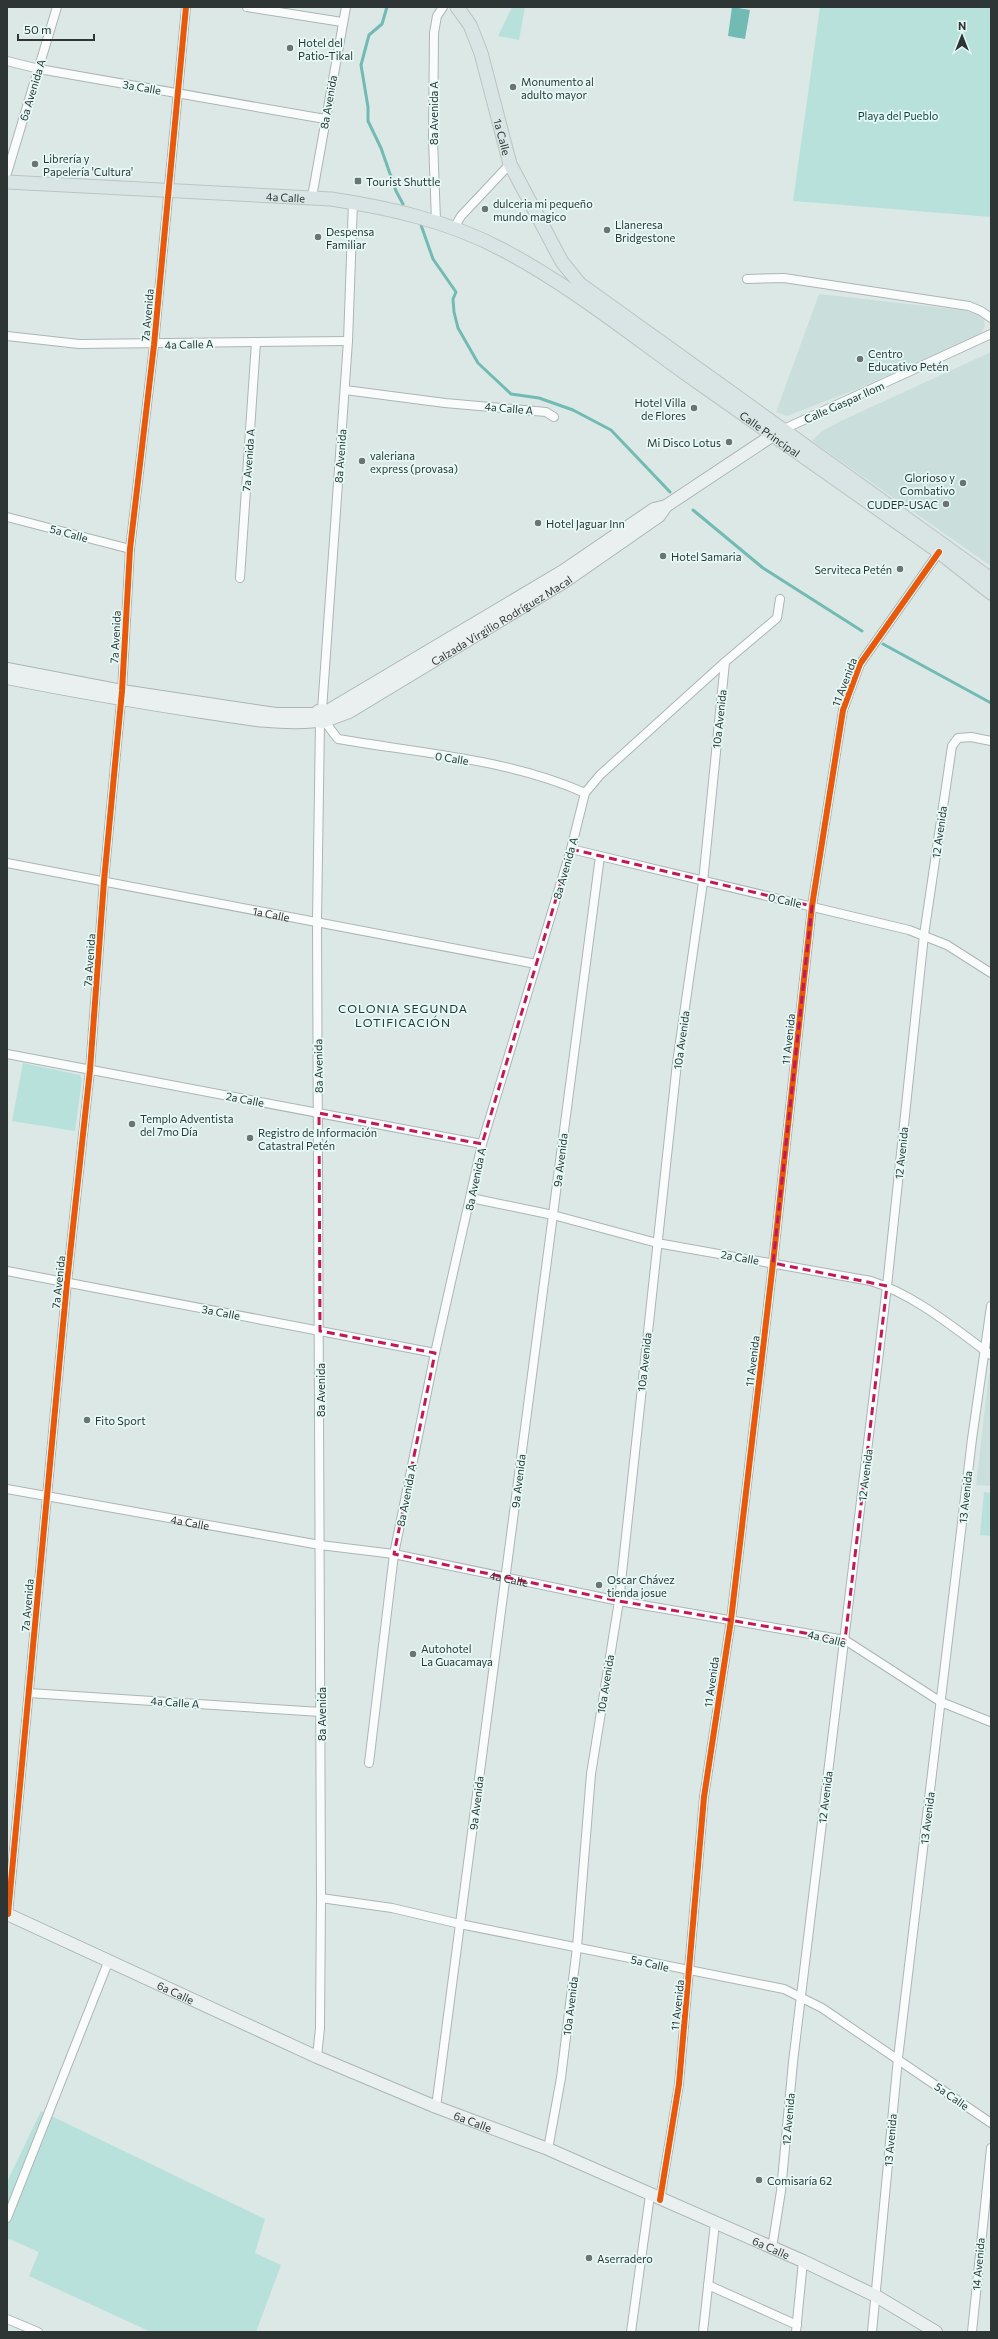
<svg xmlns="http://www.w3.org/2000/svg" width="998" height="2339" font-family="Commissioner,sans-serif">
  <rect width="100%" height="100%" fill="#dce8e6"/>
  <!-- built -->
  <path fill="#cadfdc" d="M819,294L962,310L977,314L984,320L985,326L981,334L857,389L787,416L776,412Z
    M991,352V566L812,441L822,431L843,420Z
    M989,1373L991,1374V1486L976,1485Z"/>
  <!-- green -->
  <path fill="#b9e1dc" d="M512,7H525L519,40L498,36Z
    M820,7H991V217L793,201Z
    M23,1063L80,1075L82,1080L75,1131L12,1121Z
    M984,1492L991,1493V1536L980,1535Z
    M41,2111L265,2219L255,2253L281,2265L256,2332H151L29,2276L39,2252L9,2239L7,2243V2182Z"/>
  <!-- water -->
  <path fill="#72bab4" d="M732,7L750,10L745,39L728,36Z"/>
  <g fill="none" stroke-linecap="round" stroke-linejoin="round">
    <!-- stream -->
    <path stroke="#72bab4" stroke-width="3" d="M387,7L382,24L369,35L361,65L368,107V121L381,148L396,191L403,204
      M421,225L433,259L456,292L453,299L454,312L458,328L478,363L511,394L539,398L573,410L611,430L670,492
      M693,510L763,568L862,631
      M883,644L991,703"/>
    <defs>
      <g id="street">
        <path d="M247,7L342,22"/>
        <path d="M7,61L39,69L325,119"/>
        <path d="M7,173L57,7"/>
        <path d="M312,197L346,7"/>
        <path d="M436,221L433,139L434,33L437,16L443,7"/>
        <path d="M454,228L461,216L510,164"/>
        <path d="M747,279L784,278L969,306L981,311L991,318"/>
        <path d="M7,336L79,344L348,341"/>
        <path d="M345,390L445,403L546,412L554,417"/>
        <path d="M784,429L991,334"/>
        <path d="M7,517L130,549"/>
        <path d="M240,578L256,342"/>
        <path d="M322,710L348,341L353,202"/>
        <path d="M325,722L338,739C419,753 510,759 585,793"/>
        <path d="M571,849L909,930L947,945L991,973"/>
        <path id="s1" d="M7,863L536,964"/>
        <path d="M7,1054L482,1144"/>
        <path d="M471,1198L553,1215L657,1243L871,1281C915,1295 954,1328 991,1355"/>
        <path d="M7,1271L435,1353"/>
        <path id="s2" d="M7,1489L320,1545L394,1554L619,1601L845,1640L941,1702L991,1722"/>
        <path d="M29,1693L321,1712"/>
        <path d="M369,1763L394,1554L435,1353L482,1144L571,849L585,793L600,775L725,662"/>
        <path d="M321,1898L392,1908L460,1924L784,1989L822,2008L991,2123"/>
        <path d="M8,1914L67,1282L90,1070L104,881L122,691L130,549L154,345L186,7"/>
        <path d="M317,2057L320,2028L321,1898L317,922L320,722"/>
        <path d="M436,2107L600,856"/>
        <path d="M548,2149L561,2078L577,1947L591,1774L619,1601L677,1063L703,882L725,662L777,618L780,599"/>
        <path d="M660,2200L679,2084L704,1797L731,1620L773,1263L812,906L843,710L860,664L939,552"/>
        <path d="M7,2218L109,1960"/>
        <path d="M772,2248L781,2191L793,2062L887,1286L924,935L952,746L958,738L971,737L991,741"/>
        <path d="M708,2285L797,2325"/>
        <path d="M7,2319L38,2332"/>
        <path d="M631,2332L650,2195"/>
        <path d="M703,2332L715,2223"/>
        <path d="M796,2332L803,2261"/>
        <path d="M872,2332L898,2058L972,1439L991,1306"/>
        <path d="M972,2332L991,2148"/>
      </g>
      <g id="secondary">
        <path d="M7,669L122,691L276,714H315"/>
        <path d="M7,678C72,691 137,702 202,712C241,718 278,725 317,721"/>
        <path d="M326,712L563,571L654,509L666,506L779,431"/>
        <path id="s3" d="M328,718L327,713L322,710L318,711L315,716L317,721L322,722L349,712L564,582L659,516L666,506"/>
        <path id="s4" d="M7,1914L317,2057L436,2107L548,2149L803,2261L876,2296L936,2332"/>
      </g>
      <g id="primary">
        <path id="s5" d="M457,7L470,25L481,53L510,164L562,262L580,284L991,579"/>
        <path id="s6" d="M7,182L331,199C390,208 448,221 501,249C572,286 635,338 699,383C779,440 859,496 939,552L991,593"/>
      </g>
    </defs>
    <!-- street casing -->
    <use href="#street" stroke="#acb5b4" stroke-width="10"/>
    <!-- secondary casing -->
    <use href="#secondary" stroke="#acb5b4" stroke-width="14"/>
    <!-- primary casing -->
    <use href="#primary" stroke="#bdc3c2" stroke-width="15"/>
    <!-- street -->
    <use href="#street" stroke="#fafcfb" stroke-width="8"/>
    <!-- secondary -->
    <use href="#secondary" stroke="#eaf0ef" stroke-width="12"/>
    <!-- primary -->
    <use href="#primary" stroke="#d9e5e4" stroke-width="13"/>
    <defs>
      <path id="cycleway" d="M8,1914L67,1282L90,1070L104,881L122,691L130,549L154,345L186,7
        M660,2200L679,2084L704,1797L731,1620L773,1263L812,906L843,710L860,664L939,552"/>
    </defs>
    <!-- cycleway casing -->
    <use href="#cycleway" stroke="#e5faf7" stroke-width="8"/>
    <!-- cycleway -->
    <use href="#cycleway" stroke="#e8590c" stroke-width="6"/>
  </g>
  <!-- marked area -->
  <path fill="none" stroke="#c2185b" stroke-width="3" stroke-dasharray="8 5" stroke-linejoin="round" d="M571,849L812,906L773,1263L887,1286L845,1640L619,1601L394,1554L435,1353L320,1331L319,1113L482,1144Z"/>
  <!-- markers -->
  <g fill="#6b7473" stroke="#e5faf7" stroke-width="1.5">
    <circle cx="290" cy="48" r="4"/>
    <circle cx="513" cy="87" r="4"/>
    <circle cx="35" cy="164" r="4"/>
    <rect x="354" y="177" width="8" height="8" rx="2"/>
    <circle cx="485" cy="209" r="4"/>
    <circle cx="607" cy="230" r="4"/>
    <circle cx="318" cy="237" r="4"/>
    <circle cx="860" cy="359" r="4"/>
    <circle cx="694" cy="408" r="4"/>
    <circle cx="729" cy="442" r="4"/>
    <circle cx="362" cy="461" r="4"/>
    <circle cx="963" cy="483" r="4"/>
    <circle cx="946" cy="504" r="4"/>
    <circle cx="538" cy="523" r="4"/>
    <circle cx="663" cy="556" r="4"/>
    <circle cx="900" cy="569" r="4"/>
    <circle cx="132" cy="1124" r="4"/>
    <circle cx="250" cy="1138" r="4"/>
    <circle cx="87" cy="1420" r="4"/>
    <circle cx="599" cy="1585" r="4"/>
    <circle cx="413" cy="1654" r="4"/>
    <circle cx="759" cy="2180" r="4"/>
    <circle cx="589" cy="2258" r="4"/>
  </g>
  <g text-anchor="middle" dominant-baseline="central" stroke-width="3.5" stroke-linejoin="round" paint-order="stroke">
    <!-- poi labels -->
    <g font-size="11" fill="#2e3635" stroke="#e5faf7" text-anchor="start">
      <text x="298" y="42">Hotel del<tspan x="298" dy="13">Patio-Tikal</tspan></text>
      <text x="521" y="81">Monumento al<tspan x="521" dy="13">adulto mayor</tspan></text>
      <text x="43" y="158">Librería y<tspan x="43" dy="13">Papelería 'Cultura'</tspan></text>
      <text x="366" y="181">Tourist Shuttle</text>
      <text x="493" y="203">dulceria mi pequeño<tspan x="493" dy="13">mundo magico</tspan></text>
      <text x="615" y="224">Llaneresa<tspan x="615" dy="13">Bridgestone</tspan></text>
      <text x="326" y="231">Despensa<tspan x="326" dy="13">Familiar</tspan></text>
      <text x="868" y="353">Centro<tspan x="868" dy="13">Educativo Petén</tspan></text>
      <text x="686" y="402" text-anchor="end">Hotel Villa<tspan x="686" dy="13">de Flores</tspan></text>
      <text x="721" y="442" text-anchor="end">Mi Disco Lotus</text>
      <text x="370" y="455">valeriana<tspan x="370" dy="13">express (provasa)</tspan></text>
      <text x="955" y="477" text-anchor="end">Glorioso y<tspan x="955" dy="13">Combativo</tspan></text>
      <text x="938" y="504" text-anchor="end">CUDEP-USAC</text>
      <text x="546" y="523">Hotel Jaguar Inn</text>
      <text x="671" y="556">Hotel Samaria</text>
      <text x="892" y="569" text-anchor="end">Serviteca Petén</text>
      <text x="140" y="1118">Templo Adventista<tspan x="140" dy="13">del 7mo Día</tspan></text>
      <text x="258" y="1132">Registro de Información<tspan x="258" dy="13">Catastral Petén</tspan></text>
      <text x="95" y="1420">Fito Sport</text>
      <text x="607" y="1579">Oscar Chávez<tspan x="607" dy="13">tienda josue</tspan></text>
      <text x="421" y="1648">Autohotel<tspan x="421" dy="13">La Guacamaya</tspan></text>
      <text x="767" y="2180">Comisaría 62</text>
      <text x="597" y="2258">Aserradero</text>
    </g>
    <!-- street labels -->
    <g font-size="11" fill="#2e3635" stroke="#e5faf7">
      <text transform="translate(142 87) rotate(10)">3a Calle</text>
      <text transform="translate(32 90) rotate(-73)">6a Avenida A</text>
      <text transform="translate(328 102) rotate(-80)">8a Avenida</text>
      <text transform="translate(433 113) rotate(-90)">8a Avenida A</text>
      <text stroke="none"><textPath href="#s5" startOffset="139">1a Calle</textPath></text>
      <text stroke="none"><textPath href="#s6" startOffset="279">4a Calle</textPath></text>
      <text transform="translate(147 315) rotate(-85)">7a Avenida</text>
      <text transform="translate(189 344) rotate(-2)">4a Calle A</text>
      <text transform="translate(844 402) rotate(-24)">Calle Gaspar Ilom</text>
      <text transform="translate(509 408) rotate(5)">4a Calle A</text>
      <text stroke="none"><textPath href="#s6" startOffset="829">Calle Principal</textPath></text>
      <text transform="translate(340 456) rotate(-86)">8a Avenida</text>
      <text transform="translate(248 460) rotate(-86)">7a Avenida A</text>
      <text transform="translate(69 533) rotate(15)">5a Calle</text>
      <text stroke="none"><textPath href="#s3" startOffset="238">Calzada Virgilio Rodríguez Macal</textPath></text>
      <text transform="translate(115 637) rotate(-87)">7a Avenida</text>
      <text transform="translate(844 682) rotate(-69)">11 Avenida</text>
      <text transform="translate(719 719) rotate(-84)">10a Avenida</text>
      <text transform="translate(452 758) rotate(9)">0 Calle</text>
      <text transform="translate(939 832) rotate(-82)">12 Avenida</text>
      <text transform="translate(565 868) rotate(-74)">8a Avenida A</text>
      <text transform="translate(785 900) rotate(12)">0 Calle</text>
      <text stroke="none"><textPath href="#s1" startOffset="269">1a Calle</textPath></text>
      <text transform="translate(89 960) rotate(-86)">7a Avenida</text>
      <text transform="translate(788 1039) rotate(-84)">11 Avenida</text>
      <text transform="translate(681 1040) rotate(-82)">10a Avenida</text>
      <text transform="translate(318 1066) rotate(-91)">8a Avenida</text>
      <text transform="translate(245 1099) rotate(11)">2a Calle</text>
      <text transform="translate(901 1153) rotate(-84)">12 Avenida</text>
      <text transform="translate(560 1160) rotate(-83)">9a Avenida</text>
      <text transform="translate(475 1179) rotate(-78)">8a Avenida A</text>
      <text transform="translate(740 1257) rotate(10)">2a Calle</text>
      <text transform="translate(58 1282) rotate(-84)">7a Avenida</text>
      <text transform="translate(221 1312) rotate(11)">3a Calle</text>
      <text transform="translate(752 1361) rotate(-83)">11 Avenida</text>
      <text transform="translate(644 1362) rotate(-84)">10a Avenida</text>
      <text transform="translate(320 1390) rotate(-90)">8a Avenida</text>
      <text transform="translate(865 1475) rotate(-83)">12 Avenida</text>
      <text transform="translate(518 1481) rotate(-83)">9a Avenida</text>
      <text transform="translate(406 1495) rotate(-79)">8a Avenida A</text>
      <text transform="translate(965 1497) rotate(-84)">13 Avenida</text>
      <text stroke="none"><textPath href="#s2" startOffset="186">4a Calle</textPath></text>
      <text stroke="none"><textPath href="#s2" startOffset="510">4a Calle</textPath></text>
      <text transform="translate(27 1605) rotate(-85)">7a Avenida</text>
      <text transform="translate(827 1638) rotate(14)">4a Calle</text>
      <text transform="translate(711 1682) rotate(-82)">11 Avenida</text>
      <text transform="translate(605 1684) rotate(-81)">10a Avenida</text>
      <text transform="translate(175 1702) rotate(4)">4a Calle A</text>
      <text transform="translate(321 1714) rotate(-90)">8a Avenida</text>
      <text transform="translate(825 1797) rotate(-83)">12 Avenida</text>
      <text transform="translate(476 1803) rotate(-83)">9a Avenida</text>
      <text transform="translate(927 1818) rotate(-83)">13 Avenida</text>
      <text transform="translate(650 1963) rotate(13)">5a Calle</text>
      <text stroke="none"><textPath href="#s4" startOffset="186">6a Calle</textPath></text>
      <text transform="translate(677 2005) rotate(-84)">11 Avenida</text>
      <text transform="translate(570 2006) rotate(-83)">10a Avenida</text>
      <text transform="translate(952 2096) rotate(35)">5a Calle</text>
      <text transform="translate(788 2119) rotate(-85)">12 Avenida</text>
      <text stroke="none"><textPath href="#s4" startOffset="510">6a Calle</textPath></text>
      <text transform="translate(890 2140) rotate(-85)">13 Avenida</text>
      <text stroke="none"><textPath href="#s4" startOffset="834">6a Calle</textPath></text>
      <text transform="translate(978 2264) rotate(-85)">14 Avenida</text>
    </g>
    <!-- park labels -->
    <g font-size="11" fill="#0e3c39" stroke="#e5faf7">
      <text x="898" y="115">Playa del Pueblo</text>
    </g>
    <!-- neighbourhood labels -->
    <g font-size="12" letter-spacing="1" fill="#273836" stroke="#e5faf7">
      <text x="403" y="1008">COLONIA SEGUNDA<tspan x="403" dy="14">LOTIFICACIÓN</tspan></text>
    </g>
  </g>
  <!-- border -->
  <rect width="998" height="2339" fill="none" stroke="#2e3635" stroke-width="16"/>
  <!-- north arrow -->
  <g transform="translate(962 36)" stroke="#e5faf7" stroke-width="3" paint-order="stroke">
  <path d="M0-3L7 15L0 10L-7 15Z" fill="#2e3635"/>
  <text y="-6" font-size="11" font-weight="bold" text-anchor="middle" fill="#2e3635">N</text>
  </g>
  <!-- scale -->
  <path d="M18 34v6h76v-6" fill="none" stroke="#2e3635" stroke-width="2"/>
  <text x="24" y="34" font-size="12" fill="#2e3635" stroke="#e5faf7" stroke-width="3" paint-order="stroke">50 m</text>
</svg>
